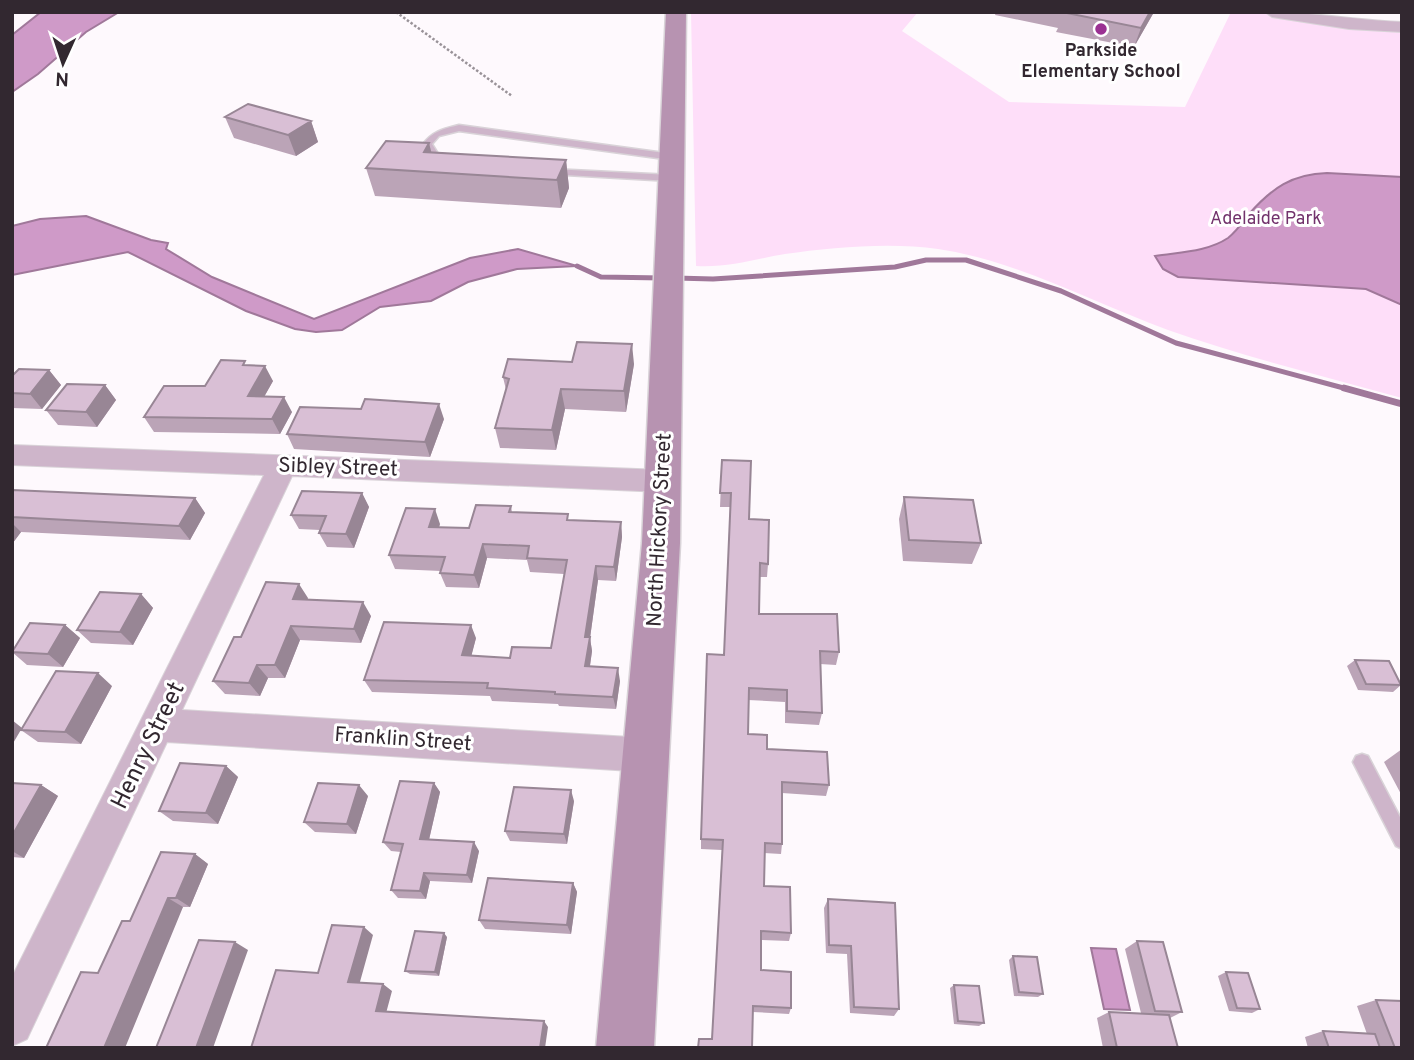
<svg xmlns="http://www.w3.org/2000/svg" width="1414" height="1060" font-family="Overpass,sans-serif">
  <rect width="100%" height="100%" fill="#fef9fd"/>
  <!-- green -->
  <path fill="#fedef9" d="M691,12H918L902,31L1009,102L1185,107L1231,12H1272L1402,27V398C1323,376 1244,357 1168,330C1092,302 1018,261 938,249C892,242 832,247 785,254C755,259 727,268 696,266Z"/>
  <!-- water -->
  <path fill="#cf9ac8" stroke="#a0789a" stroke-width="2" d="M41,12H119L86,32L38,74L12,92V35Z
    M1327,173L1402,177V305L1366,289L1178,277L1163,269L1155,256C1179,252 1207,252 1228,238C1236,232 1243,222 1249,214C1272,188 1292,174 1327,173Z
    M86,216L151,240L168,243L166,249L212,277L314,319L470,258L518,249L577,266L517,269L468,282L431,301L380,307L342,330L316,332L295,329L246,311L128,252L12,275V226L40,219Z
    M1091,948L1116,949L1130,1010L1104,1009Z"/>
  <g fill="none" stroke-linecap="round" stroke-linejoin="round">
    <!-- stream-far1 -->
    <path stroke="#a0789a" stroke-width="5" d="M577,266L601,277L663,278
      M675,278L713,279L895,267L926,260H966L1061,291L1176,343L1351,390"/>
    <!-- stream -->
    <path stroke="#a0789a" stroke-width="7" d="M1344,388L1402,404"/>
    <defs>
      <path id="lane" d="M459,125L672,154L677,157L672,160L459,131L439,136L432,144L440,157L432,159L423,144C433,131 443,129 459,125Z
        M551,169L671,175L676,178L671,181L548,174V170Z
        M1362,754L1368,756L1402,821V849L1396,846L1353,762L1356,756Z"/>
      <path id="street" d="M1265,12C1311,12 1356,20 1402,22V32L1349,29L1272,17Z
        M12,445L663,470L673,474L677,481L673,488L663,492L292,476L182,710L647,738L660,743L665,755L660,767L647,772L167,742L27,1039L12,1046V977L264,475L12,465Z"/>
      <path id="secondary" d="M666,12H686L680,543L654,1048H596L642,543Z"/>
    </defs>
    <!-- lane casing -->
    <use href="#lane" stroke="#d9d3d8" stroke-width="3"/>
    <!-- street casing -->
    <use href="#street" stroke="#d9d3d8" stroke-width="2"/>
    <!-- secondary casing -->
    <use href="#secondary" stroke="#d9d3d8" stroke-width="3"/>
    <!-- path -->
    <path stroke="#999298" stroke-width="2.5" stroke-dasharray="2.5 2" stroke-linecap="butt" d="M396,12L512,96"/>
    <!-- lane -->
    <use href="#lane" fill="#ceb5ca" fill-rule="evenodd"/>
    <!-- street -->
    <use href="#street" fill="#ceb5ca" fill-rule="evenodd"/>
    <!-- secondary -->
    <use href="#secondary" fill="#b793b1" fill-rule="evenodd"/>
  </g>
  <!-- wall -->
  <path fill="#bba4b7" d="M996,12H1154L1134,47L1056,32L1058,28L995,15Z
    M225,117L311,121L318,142L296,156L234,138Z
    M429,143L431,152L566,160L569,188L561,208L375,196L366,168Z
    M634,364L626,412L565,409L556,450L500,448L495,428L506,390L503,377Z
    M248,365L273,381L264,397L292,412L280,434L154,432L144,417Z
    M49,370L61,385L42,409L12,408V376Z
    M105,385L116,400L97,427L58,425L46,410Z
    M444,419L430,457L294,449L287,434Z
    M722,460L768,564L767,577H760L759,614L839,652L836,665L820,664L822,713L819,725L785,723V702L748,700V734L767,749L829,785L826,796L782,793V844L781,854L764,853V886L791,933L789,941L761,940V970L791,1008L789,1014L753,1012L712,1039L722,850L701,849V839L724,655L730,507H720Z
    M12,490L195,498L205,513L190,540L21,532L12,544Z
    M362,493L369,507L354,548L327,547L319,533L320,530L299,529L291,515Z
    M904,497L981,543L972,564L903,561L899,519Z
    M511,506L512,512L569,520L621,522L622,537L616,581L598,580L590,638L592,651L590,666L620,681L616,709L559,706L558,704L492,701L490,696L372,692L364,680L476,638L471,656L510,658L551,648L564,574L530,572L527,560L487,558L479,588L446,587L440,573L441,571L395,569L389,555L440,524L439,527L469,528Z
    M141,594L153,608L133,645L91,643L77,630Z
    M308,598L307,600L371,616L361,643L300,640L285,678H268L260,696L225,694L213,681L241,637Z
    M65,625L80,638L63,667L27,665L12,652V651Z
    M1355,660L1401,685L1393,692L1358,690L1347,666Z
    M112,686L81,744L38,742L21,730Z
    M1402,749V796L1384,762Z
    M226,766L238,777L218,824L173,821L159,811Z
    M12,783L41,785L58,796L24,858L12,857Z
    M434,783L440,792L429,840L479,851L472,883L430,881L426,899L398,898L391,890L401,852L391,851L383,842Z
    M368,796L356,834L315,832L304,822Z
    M574,801L567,844L510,841L505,831Z
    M195,854L208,864L190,907H183L98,973L130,921Z
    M573,883L577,892L571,934L485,929L479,920Z
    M828,899L899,1009L894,1016L850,1013L847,954L826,953L824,908Z
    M447,937L439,976L410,974L405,971Z
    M1137,941L1182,1012L1170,1018L1178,1048H1103L1097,1018L1109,1012L1141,1013L1125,949Z
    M1013,956L1043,994L1038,997L1014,996L1009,960Z
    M1226,972L1260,1009L1252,1013L1229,1011L1218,976Z
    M954,985L984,1023L979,1026L954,1024L950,988Z
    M1376,1000L1402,1048H1308L1305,1037L1323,1031L1367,1034L1357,1006Z"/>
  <!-- shaded-wall -->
  <path fill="#988695" d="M1150,12H1154L1134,47L1141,28Z
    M311,121L318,142L296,156L288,135Z
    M429,143L436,171L424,152Z
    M566,160L569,188L561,208L557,180Z
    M632,344L634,364L626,412L624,391Z
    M265,366L273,381L256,411L248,396Z
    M49,370L61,385L42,409L30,394Z
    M105,385L116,400L97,427L86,412Z
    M561,389L565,409L556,450L552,430Z
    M284,397L292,412L280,434L272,419Z
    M439,404L444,419L430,457L425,442Z
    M362,493L369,507L354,548L346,534Z
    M195,498L205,513L190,540L179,526Z
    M435,509L440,524L434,541L429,527Z
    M621,522L622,537L616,581L614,567Z
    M12,523L21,532L12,544Z
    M483,544L487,558L479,588L474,575Z
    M596,566L598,580L590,638L592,651L588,679L585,666V637Z
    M299,584L308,598L302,613L293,599Z
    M141,594L153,608L133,645L120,632Z
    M363,602L371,616L361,643L354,629Z
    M65,625L80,638L63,667L48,654Z
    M471,625L476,638L468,669L462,655Z
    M291,626L300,640L285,678L275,665Z
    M257,665L268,678L260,696L249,683Z
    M618,668L620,681L616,709L613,697Z
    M98,673L112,686L81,744L65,732Z
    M12,720L22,728L12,745Z
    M226,766L238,777L218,824L206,813Z
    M434,783L440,792L427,848L420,839Z
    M41,785L58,796L24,858L12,851V836Z
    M359,785L368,796L356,834L347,824Z
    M571,790L574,801L567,844L564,834Z
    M474,842L479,851L472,883L467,875Z
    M195,854L208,864L190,907L176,898Z
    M424,873L430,881L426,899L420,891Z
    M573,883L577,892L571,934L567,925Z
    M168,898L183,907L125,1048H104Z
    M364,927L373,935L358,989L348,982Z
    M444,933L447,937L439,976L435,972Z
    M235,942L248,950L213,1048H196Z
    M383,984L392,991L385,1017L376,1011Z
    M544,1021L548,1027L545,1048H540Z"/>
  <!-- building -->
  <path fill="#d9bfd5" stroke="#988695" stroke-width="2" d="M1062,12H1150L1141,28Z
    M248,104L311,121L288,135L225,117Z
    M386,141L429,143L424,152L566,160L557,180L366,168Z
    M577,342L632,344L624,391L561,389L552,430L495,428L509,379L503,377L508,359L572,362Z
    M221,360L245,361L243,365L265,366L248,396L284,397L272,419L144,417L164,386H205Z
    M19,369L49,370L30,394L12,393V376Z
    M67,384L105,385L86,412L46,410Z
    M365,399L439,404L425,442L287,434L300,407L361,409Z
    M722,460L751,461L749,519L769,520L768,564L760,563L759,614H837L839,652L820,651L822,713L787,711V690L749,688L748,734L767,735V749L827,752L829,785L782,782V844L765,843L764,886L790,887L791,933L761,931V970L791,972V1008L753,1006L752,1048H698L699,1039H712L723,840L701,839L707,654L724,655L731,493H720Z
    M12,490L195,498L179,526L12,517Z
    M302,491L362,493L346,534L319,533L326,516L291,515Z
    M904,497L973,500L981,543L909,540Z
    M476,505L511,506L509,512L568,514L567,520L621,522L614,567L596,566L585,637H590L585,666L618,668L613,697L555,694V692L487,688L488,683L364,680L384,622L471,625L462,655L510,658L512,647L551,648L567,560L527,558L529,546L483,544L474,575L440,573L445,557L389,555L406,508L435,509L429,527L469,528Z
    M266,582L299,584L293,599L363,602L354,629L291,626L275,665H257L249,683L213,681L234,637H241Z
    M100,592L141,594L120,632L77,630Z
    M30,623L65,625L48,654L12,652Z
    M1355,660L1389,661L1401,685L1366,684Z
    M56,671L98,673L65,732L21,730Z
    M180,763L226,766L206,813L159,811Z
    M400,781L434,783L420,839L474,842L467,875L424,873L420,891L391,890L403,844L383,842Z
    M12,783L41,785L12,836Z
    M318,783L359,785L347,824L304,822Z
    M514,787L571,790L564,834L505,831Z
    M161,852L195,854L176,898H168L104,1048H46L81,972L98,973L122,921H130Z
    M488,878L573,883L567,925L479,920Z
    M828,899L895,903L899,1009L854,1007L851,946L829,945Z
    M332,925L364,927L348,982L383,984L376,1011L544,1021L540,1048H251L276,970L318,973Z
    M415,931L444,933L435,972L405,971Z
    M199,940L235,942L196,1048H156Z
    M1137,941L1163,942L1182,1012L1155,1011Z
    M1013,956L1037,957L1043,994L1019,992Z
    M1226,972L1248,973L1260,1009L1237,1008Z
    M954,985L979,986L984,1023L958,1021Z
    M1376,1000L1402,1001V1048H1395Z
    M1109,1012L1169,1015L1178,1048H1117Z
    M1323,1031L1375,1034L1380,1048H1329Z"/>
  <!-- markers -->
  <circle fill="#9b3193" stroke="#fff" stroke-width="2.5" cx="1101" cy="29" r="7"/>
  <g text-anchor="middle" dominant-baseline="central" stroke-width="6" stroke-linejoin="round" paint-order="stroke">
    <!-- far-poi labels -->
    <g font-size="18" font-weight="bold" fill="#322830" stroke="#fff">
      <text x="1101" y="51">Parkside<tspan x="1101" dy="21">Elementary School</tspan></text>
    </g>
    <!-- far-park labels -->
    <g font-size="18" fill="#72326c" stroke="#fff">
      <text x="1266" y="219">Adelaide Park</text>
    </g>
    <!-- street labels -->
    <g font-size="21" fill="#322830" stroke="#fff">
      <text transform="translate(338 468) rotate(2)">Sibley Street</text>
      <text transform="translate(660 530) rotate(-87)">North Hickory Street</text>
      <text transform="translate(403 740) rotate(4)">Franklin Street</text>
    </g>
    <!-- near-street labels -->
    <g font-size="24" fill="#322830" stroke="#fff">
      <text transform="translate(149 746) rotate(-64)">Henry Street</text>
    </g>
  </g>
  <!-- border -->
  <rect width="1414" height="1060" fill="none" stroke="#322830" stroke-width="28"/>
  <!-- north arrow -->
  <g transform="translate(63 63) rotate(183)" stroke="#ffffff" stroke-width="5" paint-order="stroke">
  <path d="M0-5L12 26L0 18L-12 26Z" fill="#322830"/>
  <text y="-10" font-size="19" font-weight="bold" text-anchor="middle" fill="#322830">N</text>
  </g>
</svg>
